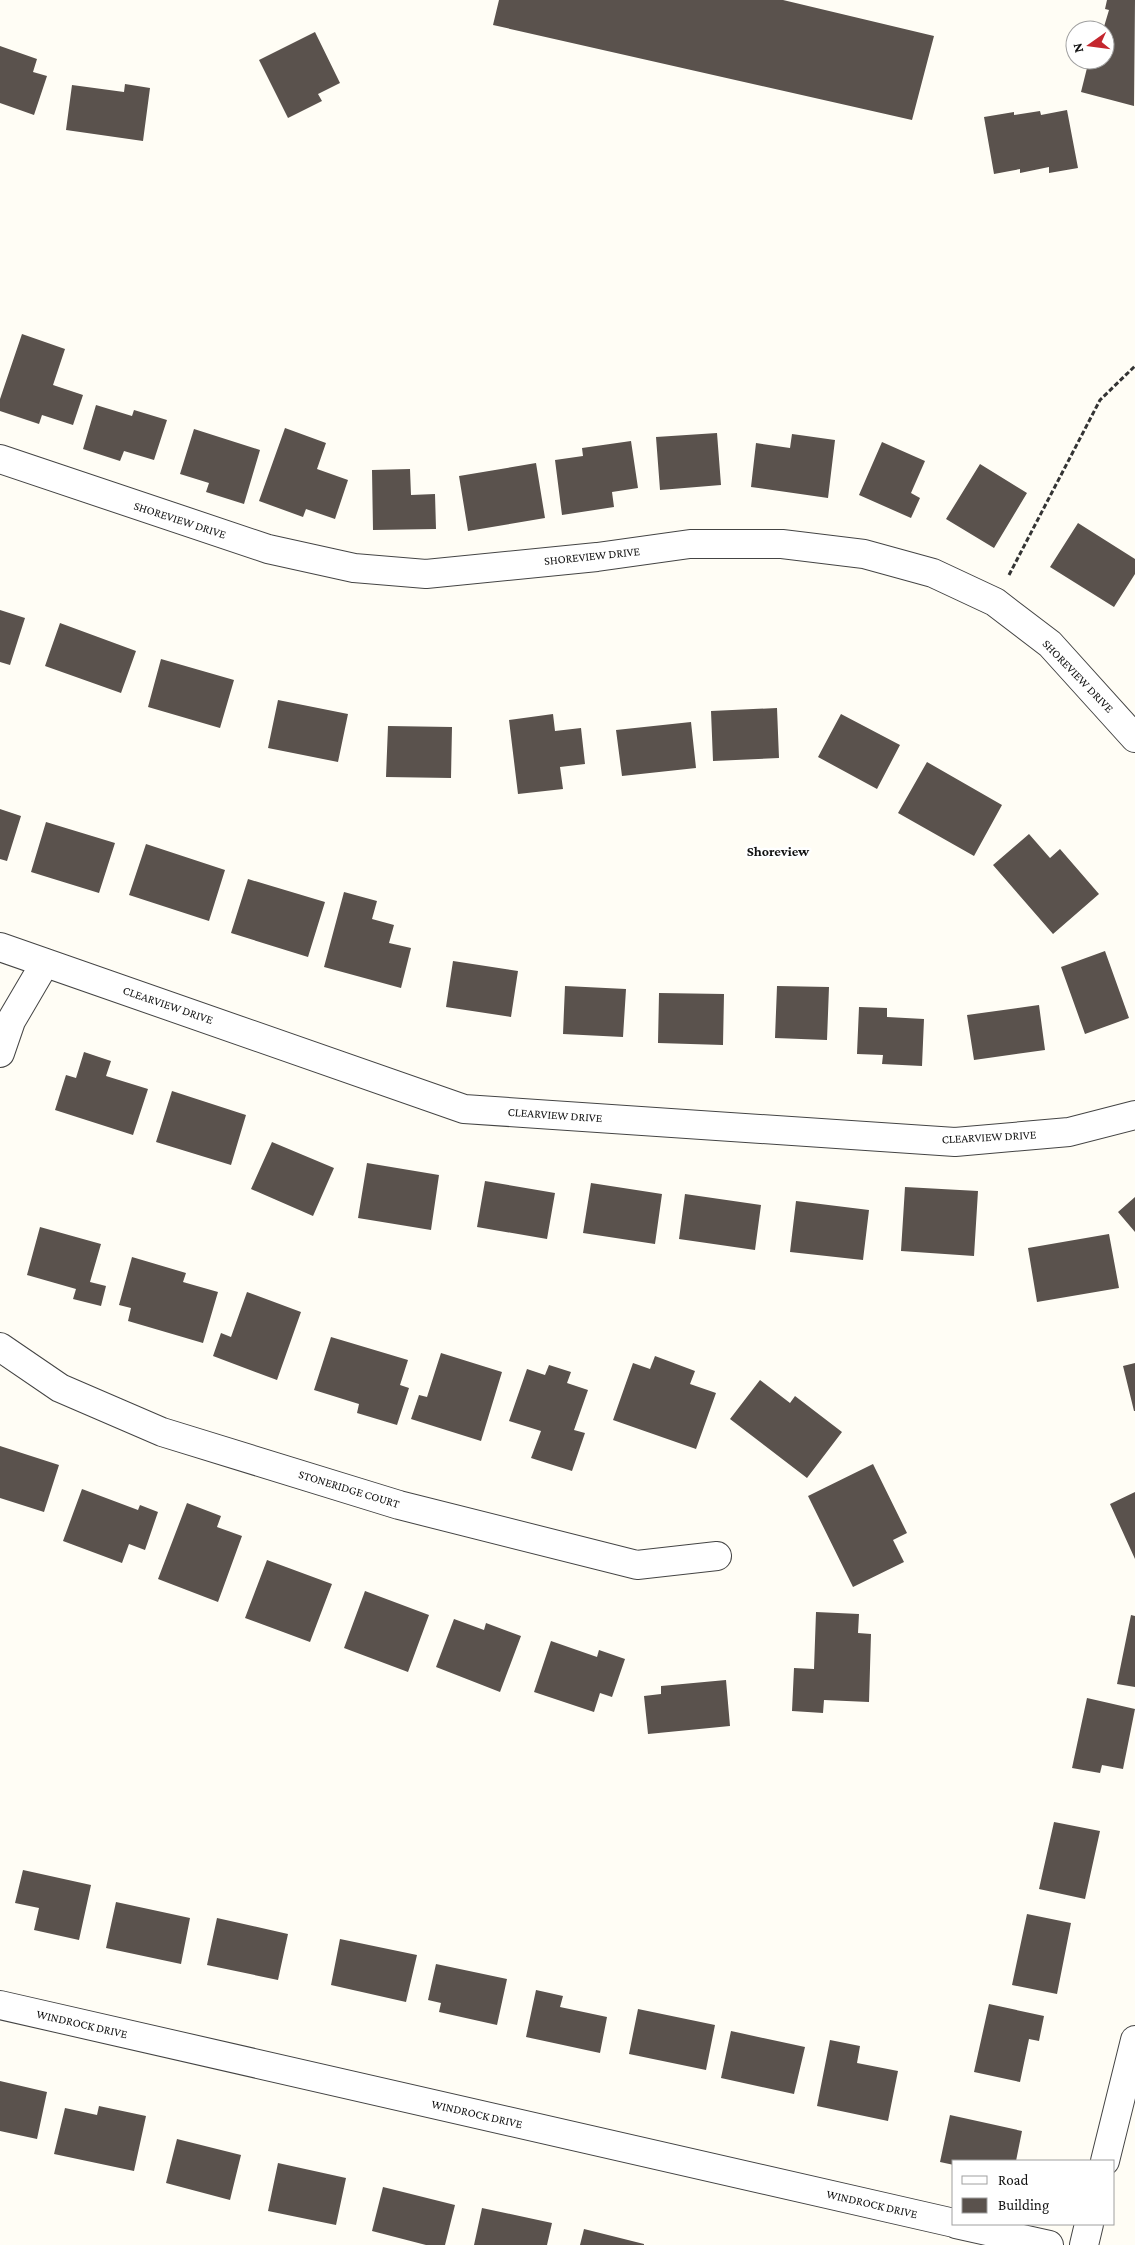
<svg xmlns="http://www.w3.org/2000/svg" width="1135" height="2245" font-family="'Crimson Pro',serif">
  <rect width="100%" height="100%" fill="#fffdf5"/>
  <!-- building -->
  <path fill="#5a524d" d="M499,0H783L934,36L912,120L493,25Z
    M1107,0H1135L1134,106L1081,92L1088,64L1091,65L1092,60H1105V30H1103L1109,10L1105,9Z
    M315,32L340,83L318,94L322,101L288,118L259,60Z
    M0,46L37,59L33,72L47,76L34,115L0,103Z
    M125,84L150,88L143,141L66,130L72,85L124,92Z
    M1067,110L1078,168L1049,173V167L1020,173V169L994,174L984,117L1014,112V115L1040,111L1041,115Z
    M22,334L65,349L53,385L83,395L73,425L42,415L39,424L0,411V399Z
    M96,405L132,416L134,410L167,420L154,460L124,451L120,461L83,449Z
    M285,428L326,443L317,469L348,480L335,519L306,509L303,517L259,501Z
    M194,429L260,450L244,504L206,492L209,483L180,474Z
    M717,433L721,485L660,490L656,437Z
    M792,434L835,440L828,498L751,487L756,443L790,448Z
    M631,441L638,488L612,492L614,507L562,515L555,460L583,456L582,448Z
    M882,442L925,461L911,493L920,498L911,518L859,495Z
    M536,463L545,518L468,531L459,476Z
    M980,464L1027,493L994,548L946,519Z
    M410,469L411,495L435,494L436,529L373,530L372,470Z
    M1078,523L1135,559V574L1114,607L1050,567Z
    M0,610L25,618L10,665L0,662Z
    M60,623L136,651L121,693L45,666Z
    M161,659L234,680L220,728L148,707Z
    M278,700L348,714L338,762L268,748Z
    M777,708L779,758L713,761L711,711Z
    M553,714L555,731L581,728L585,764L560,767L563,789L518,794L509,720Z
    M841,714L900,745L877,789L818,757Z
    M691,722L696,768L622,776L616,730Z
    M388,726L452,727L451,778L386,777Z
    M927,762L1002,805L974,856L898,813Z
    M0,809L21,816L7,861L0,859Z
    M46,822L115,843L99,893L31,872Z
    M1029,834L1050,858L1060,849L1099,894L1053,934L993,865Z
    M146,844L225,870L209,921L129,895Z
    M248,879L325,902L308,957L231,933Z
    M344,892L377,901L372,919L394,925L389,943L411,948L401,988L324,967Z
    M1105,951L1129,1018L1085,1034L1061,967Z
    M453,961L518,971L511,1017L446,1007Z
    M565,986L626,989L623,1037L563,1034Z
    M777,986L829,987L827,1040L775,1038Z
    M659,993L724,994L723,1045L658,1043Z
    M1039,1005L1045,1050L974,1060L967,1015Z
    M859,1007L887,1008V1017L924,1019L922,1066L882,1064L883,1055L857,1054Z
    M84,1052L111,1061L106,1076L148,1089L133,1135L55,1110L66,1075L76,1078Z
    M172,1091L246,1115L231,1165L156,1142Z
    M272,1142L334,1168L313,1216L251,1189Z
    M367,1163L439,1175L431,1230L358,1218Z
    M485,1181L555,1193L547,1239L477,1227Z
    M591,1183L662,1194L655,1244L583,1233Z
    M905,1187L978,1191L974,1256L901,1251Z
    M685,1194L761,1205L755,1250L679,1239Z
    M1135,1197V1232L1118,1212Z
    M796,1201L869,1210L863,1260L790,1252Z
    M40,1227L101,1244L90,1282L106,1286L101,1306L73,1299L76,1289L27,1275Z
    M1109,1234L1119,1288L1037,1302L1028,1248Z
    M132,1257L186,1273L183,1282L218,1292L203,1343L128,1321L131,1308L119,1305Z
    M247,1292L301,1312L277,1380L213,1356L221,1333L231,1337Z
    M331,1337L408,1360L400,1385L409,1388L397,1425L357,1413L359,1404L314,1390Z
    M441,1353L502,1372L481,1441L411,1419L419,1395L427,1397Z
    M655,1356L695,1371L690,1384L716,1393L696,1449L613,1420L633,1363L650,1369Z
    M1135,1363V1411H1134L1123,1366Z
    M549,1365L571,1372L567,1383L588,1390L574,1430L585,1433L572,1471L531,1458L541,1431L509,1421L527,1369L545,1375Z
    M760,1380L790,1403L795,1396L842,1432L807,1478L730,1419Z
    M0,1446L59,1465L44,1512L0,1498Z
    M873,1464L907,1533L893,1540L904,1562L853,1587L808,1496Z
    M82,1489L138,1510L140,1505L158,1512L145,1550L129,1544L122,1563L63,1541Z
    M1135,1492V1559L1110,1504Z
    M187,1503L221,1516L217,1527L242,1536L218,1602L158,1579Z
    M267,1560L332,1584L310,1642L245,1618Z
    M365,1591L429,1615L408,1672L344,1648Z
    M816,1612L859,1614L858,1633L871,1634L869,1702L824,1700L823,1713L792,1711L794,1668L814,1669Z
    M1131,1615L1135,1616V1687L1117,1684Z
    M454,1619L484,1630L486,1623L521,1636L500,1692L436,1667Z
    M551,1641L597,1657L599,1650L625,1659L612,1697L600,1693L594,1712L534,1692Z
    M726,1680L730,1726L648,1734L644,1696L661,1694V1686Z
    M1087,1698L1135,1709L1123,1769L1102,1765L1100,1773L1072,1768Z
    M1054,1822L1100,1831L1085,1899L1039,1889Z
    M23,1870L91,1885L79,1940L34,1930L39,1908L15,1903Z
    M116,1902L190,1918L181,1964L106,1948Z
    M1027,1914L1071,1923L1057,1994L1012,1985Z
    M217,1918L288,1934L278,1980L207,1965Z
    M340,1939L417,1955L406,2002L331,1985Z
    M436,1964L507,1979L497,2025L439,2012L441,2003L428,2000Z
    M536,1990L563,1996L560,2007L607,2017L600,2053L526,2037Z
    M989,2004L1044,2016L1039,2041L1029,2039L1020,2082L974,2072Z
    M638,2009L715,2025L706,2070L629,2054Z
    M731,2031L805,2047L794,2094L721,2078Z
    M830,2040L860,2046L857,2063L898,2071L888,2121L817,2106Z
    M0,2081L47,2092L37,2139L0,2131Z
    M99,2106L146,2116L134,2171L54,2154L65,2108L97,2115Z
    M950,2115L1022,2131L1016,2161H954V2165L940,2162Z
    M177,2139L241,2155L230,2200L166,2183Z
    M278,2163L346,2178L336,2225L268,2211Z
    M383,2187L455,2205L445,2245H426L372,2231Z
    M482,2208L552,2223L547,2245H474Z
    M584,2229L644,2244V2245H580Z"/>
  <g fill="none" stroke-linecap="round" stroke-linejoin="round">
    <defs>
      <path id="minor" d="M0,459L268,549L354,568L426,574L597,557L690,544H782L864,554L933,573L995,602L1050,644L1135,738
        M0,947L464,1109L955,1142L1069,1132L1135,1115
        M0,1053L11,1021L45,963
        M0,1347L60,1388L162,1432L399,1505L637,1565L717,1556
        M0,2005L954,2223
        M1105,2161L1135,2040
        M956,2224L1049,2245
        M1084,2245L1089,2224"/>
    </defs>
    <!-- minor casing -->
    <use href="#minor" stroke="#444" stroke-width="30"/>
    <!-- path -->
    <path stroke="#333" stroke-width="3" stroke-dasharray="5 2.5" stroke-linecap="butt" d="M1009,575L1100,400L1135,366"/>
    <!-- minor -->
    <use href="#minor" stroke="#fff" stroke-width="28"/>
  </g>
  <g text-anchor="middle" dominant-baseline="central" stroke-width="5" stroke-linejoin="round" paint-order="stroke">
    <!-- street labels -->
    <g font-size="12" fill="#111" stroke="#fff">
      <text transform="translate(180 520) rotate(18)">SHOREVIEW DRIVE</text>
      <text transform="translate(592 556) rotate(-6)">SHOREVIEW DRIVE</text>
      <text transform="translate(1078 676) rotate(46)">SHOREVIEW DRIVE</text>
      <text transform="translate(168 1005) rotate(19)">CLEARVIEW DRIVE</text>
      <text transform="translate(555 1115) rotate(4)">CLEARVIEW DRIVE</text>
      <text transform="translate(989 1137) rotate(-3)">CLEARVIEW DRIVE</text>
      <text transform="translate(349 1489) rotate(17)">STONERIDGE COURT</text>
      <text transform="translate(82 2024) rotate(13)">WINDROCK DRIVE</text>
      <text transform="translate(477 2114) rotate(13)">WINDROCK DRIVE</text>
      <text transform="translate(872 2204) rotate(13)">WINDROCK DRIVE</text>
    </g>
    <!-- neighbourhood labels -->
    <g font-size="14" font-weight="bold" fill="#111" stroke="#fff">
      <text x="778" y="851">Shoreview</text>
    </g>
  </g>
  <!-- legend -->
  <rect x="952" y="2160" width="162" height="65" fill="#ffffff" stroke="#a0a0a0"/>
  <rect x="962" y="2176" width="25" height="8" fill="#ffffff" stroke="#a0a0a0"/>
  <text x="998" y="2185" font-size="15" fill="#111111">Road</text>
  <rect x="962" y="2198" width="25" height="15" fill="#5a524d" stroke="#a0a0a0"/>
  <text x="998" y="2210" font-size="15" fill="#111111">Building</text>
  <!-- north arrow -->
  <g transform="translate(1090 45) rotate(256)"><circle r="24" fill="#ffffff" stroke="#a0a0a0"/>
  <path d="M0-4L9 19L0 12L-9 19Z" fill="#c4262e"/>
  <text y="-8" font-size="14" font-weight="bold" text-anchor="middle" fill="#111111">N</text>
  </g>
</svg>
